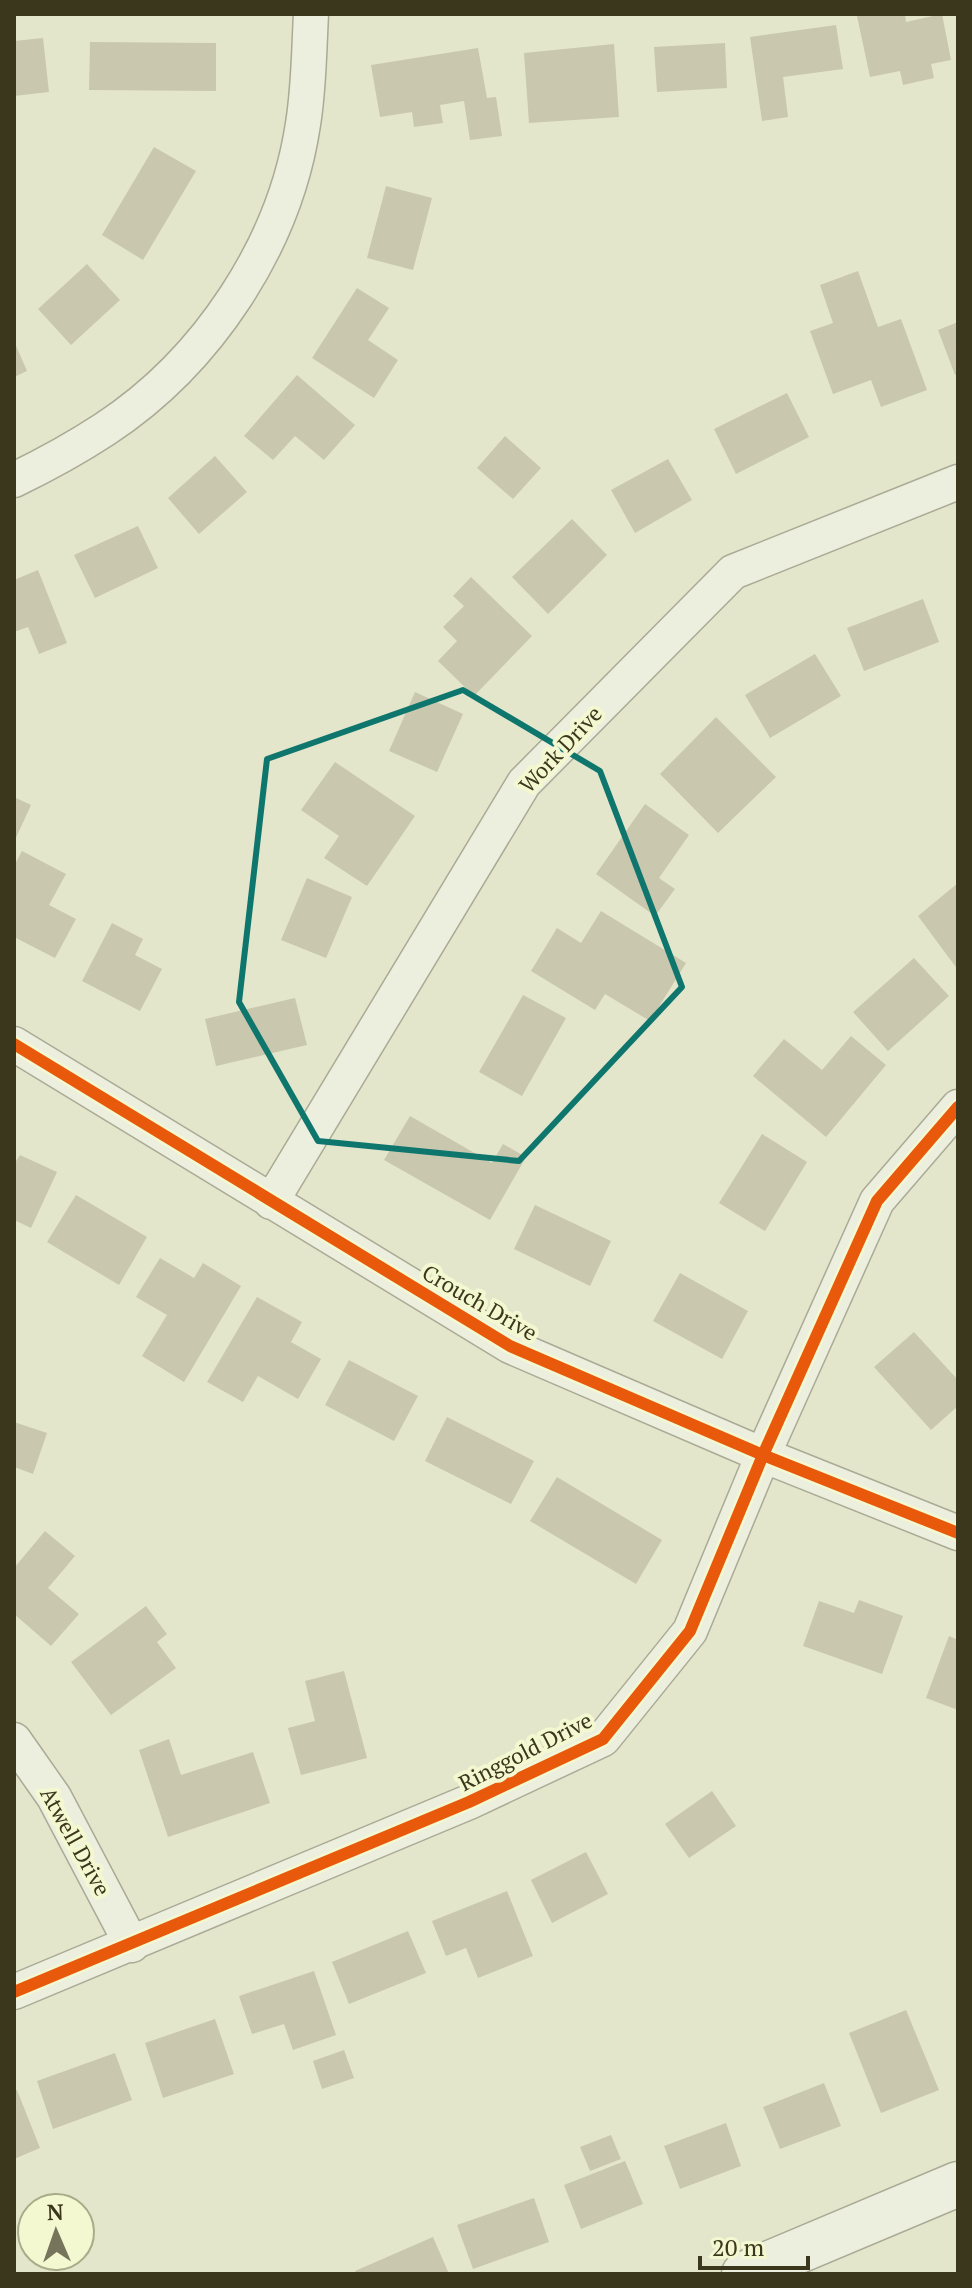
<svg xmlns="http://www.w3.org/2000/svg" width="972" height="2288" font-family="'PT Serif',serif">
  <rect width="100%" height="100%" fill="#e4e6cc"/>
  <!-- building -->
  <path fill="#c9c7ad" d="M864,14H905L906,22L942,14L951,60L931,64L934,78L903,85L900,71L870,77L857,16Z
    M836,25L843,69L783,77L788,117L762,121L750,37Z
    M43,38L49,92L14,96V41Z
    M90,42L216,43V91L89,90Z
    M725,43L727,88L657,92L654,47Z
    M614,44L619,117L529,123L524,53Z
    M478,48L487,98L496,97L502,136L470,140L464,101L440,105L443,123L414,127L412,112L380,117L371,65Z
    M154,147L196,171L143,260L102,235Z
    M386,186L432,198L413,270L367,258Z
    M87,264L120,300L71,345L38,309Z
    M858,271L878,327L901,319L927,390L881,407L871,380L833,394L810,331L833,323L820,285Z
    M357,288L389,308L368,340L398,360L374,398L312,358Z
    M958,322V374L955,375L938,330Z
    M14,341L27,371L14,377Z
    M297,375L355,425L324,460L295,436L273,460L244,436Z
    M787,393L809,437L736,474L714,429Z
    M505,436L541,468L513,499L477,468Z
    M215,456L247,492L199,534L168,498Z
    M668,459L692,500L635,533L611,490Z
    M572,519L607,555L548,614L512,577Z
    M138,526L158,568L95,598L74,555Z
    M38,570L67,643L39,654L28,627L14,632V580Z
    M471,577L532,636L474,696L438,661L457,641L443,627L464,606L453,596Z
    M923,599L939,642L864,671L847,628Z
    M815,654L841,696L770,738L745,695Z
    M415,692L463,714L437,772L389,751Z
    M716,717L776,777L718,833L660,774Z
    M335,762L415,816L367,886L324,858L339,836L301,810Z
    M14,797L31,805L14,842Z
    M645,804L689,835L659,878L675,889L655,916L596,874Z
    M22,851L66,874L49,905L76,919L55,958L14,937V866Z
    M307,878L352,897L326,958L281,940Z
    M958,883V970L918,916Z
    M601,911L686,963L650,1021L605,994L595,1010L531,971L557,928L581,943Z
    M112,923L143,939L135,955L162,969L140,1011L82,981Z
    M914,958L949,996L888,1051L853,1012Z
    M523,995L566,1018L522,1096L479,1072Z
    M295,998L307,1045L216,1066L205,1019Z
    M851,1036L886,1065L826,1137L753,1076L784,1039L822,1070Z
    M410,1116L492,1163L503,1144L526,1157L490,1220L384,1160Z
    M762,1134L807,1162L765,1231L719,1203Z
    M20,1155L57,1172L31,1228L14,1220V1164Z
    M76,1195L147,1237L119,1285L47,1242Z
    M535,1205L611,1241L590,1286L514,1249Z
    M160,1258L194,1278L203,1263L241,1286L184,1382L142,1356L167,1315L136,1297Z
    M680,1273L748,1311L722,1359L653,1321Z
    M257,1297L302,1322L291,1342L321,1359L298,1399L258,1376L243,1402L207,1382Z
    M914,1332L958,1380V1406L931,1430L874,1367Z
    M349,1360L418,1396L394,1441L325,1405Z
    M447,1417L534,1461L511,1504L425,1461Z
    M14,1422L47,1433L33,1474L14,1467Z
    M557,1477L662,1540L636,1584L530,1521Z
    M45,1531L75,1556L48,1588L79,1614L51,1646L14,1614V1568Z
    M859,1600L903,1616L882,1674L803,1646L819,1601L854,1613Z
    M146,1606L167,1634L157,1642L176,1668L111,1715L71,1662Z
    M949,1636L958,1640V1710L926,1698Z
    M344,1671L367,1758L301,1775L288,1728L315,1721L305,1681Z
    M169,1739L181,1775L253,1752L270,1803L168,1837L139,1750Z
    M712,1791L736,1826L689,1858L665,1824Z
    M586,1852L608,1894L552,1923L531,1880Z
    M507,1891L533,1956L478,1978L466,1948L446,1956L432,1921Z
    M408,1931L426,1973L349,2004L332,1962Z
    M314,1971L336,2035L293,2050L284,2024L252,2034L239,1996Z
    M906,2010L939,2090L881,2113L849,2033Z
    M215,2019L234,2074L163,2098L145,2043Z
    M344,2050L354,2078L322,2089L313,2061Z
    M115,2053L132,2100L53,2129L37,2081Z
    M824,2083L841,2126L780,2149L763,2107Z
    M17,2090L40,2148L14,2159V2091Z
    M726,2123L741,2166L680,2189L664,2146Z
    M611,2135L621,2159L590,2171L580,2147Z
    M625,2161L643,2204L581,2229L564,2185Z
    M534,2198L549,2242L473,2269L457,2225Z
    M433,2237L449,2274H357L355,2271Z"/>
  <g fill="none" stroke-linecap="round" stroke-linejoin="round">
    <defs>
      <path id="minor" d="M14,480C45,465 76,448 105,429C207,362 285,245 303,124C309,88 309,50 311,14
        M14,1044L510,1346L763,1455L958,1533
        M271,1202L524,783L733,572L958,482
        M14,1740L54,1797L132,1945
        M14,1992L469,1802L603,1739L690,1631L763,1455L877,1201L958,1107"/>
      <path id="tertiary" d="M744,2274L958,2184"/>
    </defs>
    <!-- minor casing -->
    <use href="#minor" stroke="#aaaa95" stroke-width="37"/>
    <!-- tertiary casing -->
    <use href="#tertiary" stroke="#aaaa95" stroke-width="47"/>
    <!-- minor -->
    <use href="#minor" stroke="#eceede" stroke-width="34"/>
    <!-- tertiary -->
    <use href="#tertiary" stroke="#eceede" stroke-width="44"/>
    <defs>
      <path id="cycleway" d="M14,1044L510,1346L763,1455L958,1533
        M14,1992L469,1802L603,1739L690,1631L763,1455L877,1201L958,1107"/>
    </defs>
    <!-- cycleway casing -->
    <use href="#cycleway" stroke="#f4f8d1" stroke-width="17"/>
    <!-- cycleway -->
    <use href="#cycleway" stroke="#e8590c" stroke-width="12"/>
  </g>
  <!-- marked area -->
  <path fill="none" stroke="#0f766e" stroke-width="6" stroke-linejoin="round" d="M463,690L600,771L682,987L519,1161L318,1141L239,1002L267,759Z"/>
  <g text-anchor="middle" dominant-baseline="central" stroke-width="8" stroke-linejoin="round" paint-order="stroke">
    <!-- street labels -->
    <g font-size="22" fill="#3b371c" stroke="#f4f8d1">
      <text transform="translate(560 749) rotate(-47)">Work Drive</text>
      <text transform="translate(480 1302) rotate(30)">Crouch Drive</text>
      <text transform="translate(525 1751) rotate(-27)">Ringgold Drive</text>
      <text transform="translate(76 1841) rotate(61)">Atwell Drive</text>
    </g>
  </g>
  <!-- border -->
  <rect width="972" height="2288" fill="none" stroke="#3b371c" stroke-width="32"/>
  <!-- north arrow -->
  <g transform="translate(56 2232) rotate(358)"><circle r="38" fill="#f4f8d1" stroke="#aaab89" stroke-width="2"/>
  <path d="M0-6L14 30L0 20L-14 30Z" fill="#76745a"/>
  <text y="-12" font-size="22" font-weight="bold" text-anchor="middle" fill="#3b371c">N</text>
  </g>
  <!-- scale -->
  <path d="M700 2256v12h108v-12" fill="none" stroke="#3b371c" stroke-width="4"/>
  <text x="712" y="2256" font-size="24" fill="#3b371c" stroke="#f4f8d1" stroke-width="6" paint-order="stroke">20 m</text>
</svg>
